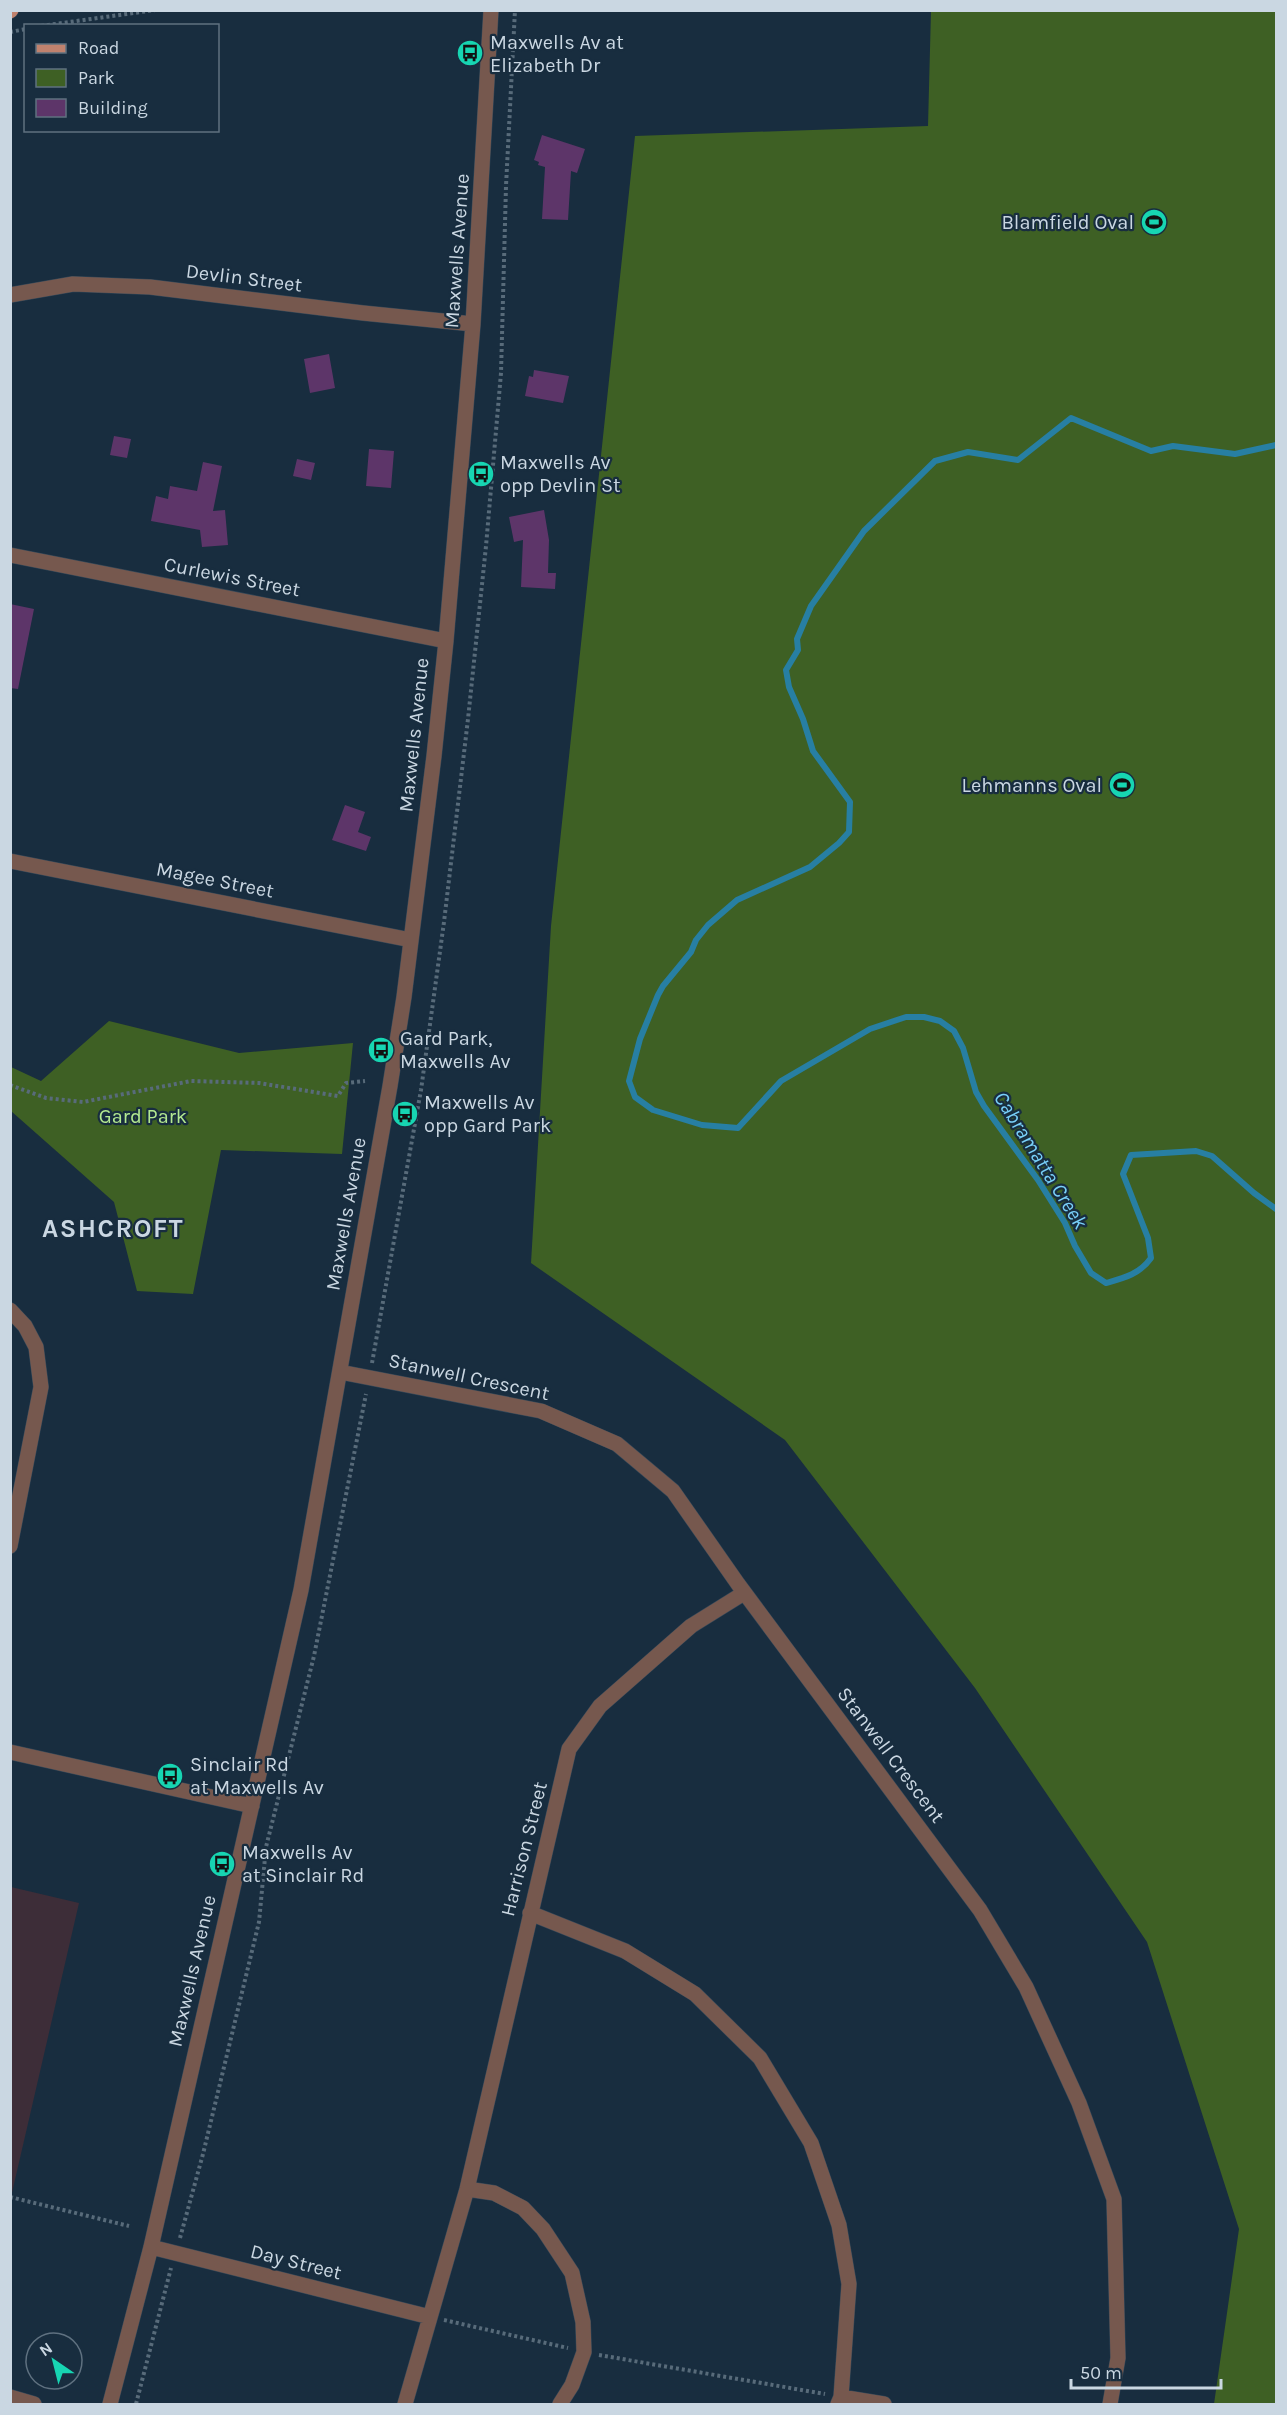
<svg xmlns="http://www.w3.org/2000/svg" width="1287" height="2415" font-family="Karla,sans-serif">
  <rect width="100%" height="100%" fill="#182d3f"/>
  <!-- education -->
  <path fill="#3d2d38" d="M11,1887L79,1903L11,2197L10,1887Z"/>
  <!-- green -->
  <path fill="#3e6024" d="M931,11H1276V2404H1214L1239,2229L1147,1942L975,1688L785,1440L531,1263L551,926L635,136L928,126Z
    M109,1021L239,1053L353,1043L342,1154L221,1150L193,1294L137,1291L114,1202L11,1111V1067L41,1081Z"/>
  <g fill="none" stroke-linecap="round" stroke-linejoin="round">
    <!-- stream -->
    <path stroke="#277fa3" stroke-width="6" d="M1276,445L1235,454L1173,446L1151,451L1071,418L1018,460L968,452L935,461L864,531L811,606L797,639L798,650L786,670L789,687L803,719L813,751L850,802L849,832L839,843L810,867L737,900L708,925L696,940L691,952L663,986L658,995L640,1039L629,1081L635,1097L653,1110L702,1125L738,1128L781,1081L870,1029L906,1017H924L940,1021L954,1031L963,1048L976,1092L984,1106L1038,1180L1065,1223L1075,1246L1091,1273L1106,1283C1124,1278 1140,1274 1151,1258L1148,1238L1123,1174L1131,1155L1196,1151L1212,1156L1254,1193L1276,1209"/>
  </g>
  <!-- building -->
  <path fill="#5d3569" d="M542,135L585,149L577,173L571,171L568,220L542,219L545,167L538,165L539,162L534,160Z
    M329,354L335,388L310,393L304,359Z
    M534,370L569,376L563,403L525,396L529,376L533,377Z
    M114,436L131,439L127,458L110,455Z
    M369,449L394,451L391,488L366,486Z
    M297,459L315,463L311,480L293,476Z
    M203,462L222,466L213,511L225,510L228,545L202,547L200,530L151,521L156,496L168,499L170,486L197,491Z
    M544,510L549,540L548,573H556L555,589L521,587L523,540L514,542L509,517Z
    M10,604L34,609L18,689L10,688Z
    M345,805L365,812L358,832L371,837L366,851L332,840Z"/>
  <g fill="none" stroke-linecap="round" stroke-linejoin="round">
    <defs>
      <path id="minor" d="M10,295L73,284L150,287L363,313L473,324
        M10,555L446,641
        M10,861L411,940
        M10,1310L25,1326L36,1347L41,1387L10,1546
        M340,1372L541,1411L617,1444L673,1491L738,1584L980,1910L1026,1987L1079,2103L1114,2199L1118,2358L1110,2404
        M10,1752L252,1806
        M530,1913L625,1951L695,1994L760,2058L811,2143L839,2225L849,2284L841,2397L838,2404
        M467,2189L494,2193L523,2208L543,2229L572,2273L583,2322L584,2352L572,2385L560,2404
        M151,2247L430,2317
        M10,2397L34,2404
        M841,2397L884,2404
        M110,2404L151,2247L301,1590L390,1086L404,997L434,756L446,641L473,324L491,10
        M405,2404L467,2189L569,1749L600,1706L691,1626L744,1593"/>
      <path id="major" d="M10,11L11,10"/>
    </defs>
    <!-- minor casing -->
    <use href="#minor" stroke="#344859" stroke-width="16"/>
    <!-- major casing -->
    <use href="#major" stroke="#344859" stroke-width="16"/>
    <!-- path -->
    <path stroke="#586b7a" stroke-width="4" stroke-dasharray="3 3" stroke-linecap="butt" d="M41,26L155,10
      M10,32L26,29
      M10,1085L46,1098L83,1102L191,1081L259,1083L338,1096L346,1083L365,1081
      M372,1363L421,1090L444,922L468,719L486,546L501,373L506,186L515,10
      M10,2197L129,2226
      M180,2238L203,2154L259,1922L266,1847L314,1656L366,1394
      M444,2320L568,2348
      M599,2355L825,2394
      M136,2404L171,2268"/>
    <!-- minor -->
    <use href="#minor" stroke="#76584e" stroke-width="15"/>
    <!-- major -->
    <use href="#major" stroke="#c0826e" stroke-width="15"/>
  </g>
  <!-- icons -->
  <defs>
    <symbol id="bus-disc" viewBox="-11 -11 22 22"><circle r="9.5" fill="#17d5b2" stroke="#182d3f"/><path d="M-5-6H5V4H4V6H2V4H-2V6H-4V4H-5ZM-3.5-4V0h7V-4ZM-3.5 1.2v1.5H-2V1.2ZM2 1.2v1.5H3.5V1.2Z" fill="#111"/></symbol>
    <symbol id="stadium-disc" viewBox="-11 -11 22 22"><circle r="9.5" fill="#17d5b2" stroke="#182d3f"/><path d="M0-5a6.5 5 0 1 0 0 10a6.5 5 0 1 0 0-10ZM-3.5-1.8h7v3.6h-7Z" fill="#111"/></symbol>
  </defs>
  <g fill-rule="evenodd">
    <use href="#bus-disc" x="455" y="38" width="30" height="30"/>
    <use href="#stadium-disc" x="1139" y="207" width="30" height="30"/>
    <use href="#bus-disc" x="466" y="459" width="30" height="30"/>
    <use href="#stadium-disc" x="1107" y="770" width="30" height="30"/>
    <use href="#bus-disc" x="366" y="1035" width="30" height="30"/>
    <use href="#bus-disc" x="390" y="1099" width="30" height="30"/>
    <use href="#bus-disc" x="155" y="1761" width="30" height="30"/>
    <use href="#bus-disc" x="207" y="1849" width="30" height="30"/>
  </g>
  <g text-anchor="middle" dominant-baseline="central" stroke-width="4.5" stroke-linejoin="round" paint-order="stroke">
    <!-- poi labels -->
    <g font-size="20" fill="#cad7e2" stroke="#182d3f" text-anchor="start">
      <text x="490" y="42">Maxwells Av at<tspan x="490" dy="23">Elizabeth Dr</tspan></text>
      <text x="1134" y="222" text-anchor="end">Blamfield Oval</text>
      <text x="500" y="462">Maxwells Av<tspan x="500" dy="23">opp Devlin St</tspan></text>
      <text x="1102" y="785" text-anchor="end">Lehmanns Oval</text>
      <text x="400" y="1038">Gard Park,<tspan x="400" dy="23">Maxwells Av</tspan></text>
      <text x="424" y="1102">Maxwells Av<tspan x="424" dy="23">opp Gard Park</tspan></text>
      <text x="190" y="1764">Sinclair Rd<tspan x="190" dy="23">at Maxwells Av</tspan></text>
      <text x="242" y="1852">Maxwells Av<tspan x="242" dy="23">at Sinclair Rd</tspan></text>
    </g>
    <!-- street labels -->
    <g font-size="20" fill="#cad7e2" stroke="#182d3f">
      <text transform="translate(457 251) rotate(-86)">Maxwells Avenue</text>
      <text transform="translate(244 278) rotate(7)">Devlin Street</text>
      <text transform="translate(232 577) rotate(11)">Curlewis Street</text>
      <text transform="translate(414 735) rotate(-84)">Maxwells Avenue</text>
      <text transform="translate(215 880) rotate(11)">Magee Street</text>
      <text transform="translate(346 1214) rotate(-80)">Maxwells Avenue</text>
      <text transform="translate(469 1377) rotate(12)">Stanwell Crescent</text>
      <text transform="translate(891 1755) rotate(53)">Stanwell Crescent</text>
      <text transform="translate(524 1849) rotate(-76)">Harrison Street</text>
      <text transform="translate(192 1971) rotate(-77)">Maxwells Avenue</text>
      <text transform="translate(296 2262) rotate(14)">Day Street</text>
    </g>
    <!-- park labels -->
    <g font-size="20" fill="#b4e991" stroke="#182d3f">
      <text x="143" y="1116">Gard Park</text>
    </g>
    <!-- water labels -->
    <g font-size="21" font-style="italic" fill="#78cff8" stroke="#182d3f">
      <text transform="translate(1041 1160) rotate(58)">Cabramatta Creek</text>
    </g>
    <!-- district labels -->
    <g font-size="26" font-weight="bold" letter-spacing="1.5" fill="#cad7e2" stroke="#182d3f">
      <text x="113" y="1228">ASHCROFT</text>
    </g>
  </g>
  <!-- border -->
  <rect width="1287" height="2415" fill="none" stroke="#cad7e2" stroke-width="24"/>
  <!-- legend -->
  <rect x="24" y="24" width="195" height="108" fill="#182d3f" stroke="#5f7180" stroke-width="1.5"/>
  <rect x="36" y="44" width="30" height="9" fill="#c0826e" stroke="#5f7180" stroke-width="1.5"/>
  <text x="78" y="54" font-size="18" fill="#cad7e2">Road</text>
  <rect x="36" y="69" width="30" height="18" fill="#3e6024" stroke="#5f7180" stroke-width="1.5"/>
  <text x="78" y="84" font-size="18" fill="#cad7e2">Park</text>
  <rect x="36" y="99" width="30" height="18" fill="#5d3569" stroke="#5f7180" stroke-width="1.5"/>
  <text x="78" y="114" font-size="18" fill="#cad7e2">Building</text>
  <!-- north arrow -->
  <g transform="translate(54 2361) rotate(325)"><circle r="28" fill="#182d3f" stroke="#5f7180" stroke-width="1.5"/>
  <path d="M0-4.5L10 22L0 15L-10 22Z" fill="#17d5b2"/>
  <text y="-9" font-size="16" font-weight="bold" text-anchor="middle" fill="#cad7e2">N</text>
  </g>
  <!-- scale -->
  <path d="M1071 2379v9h150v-9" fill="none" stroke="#cad7e2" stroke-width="3"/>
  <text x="1080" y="2379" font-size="18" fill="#cad7e2" stroke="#182d3f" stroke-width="4.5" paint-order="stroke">50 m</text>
</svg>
